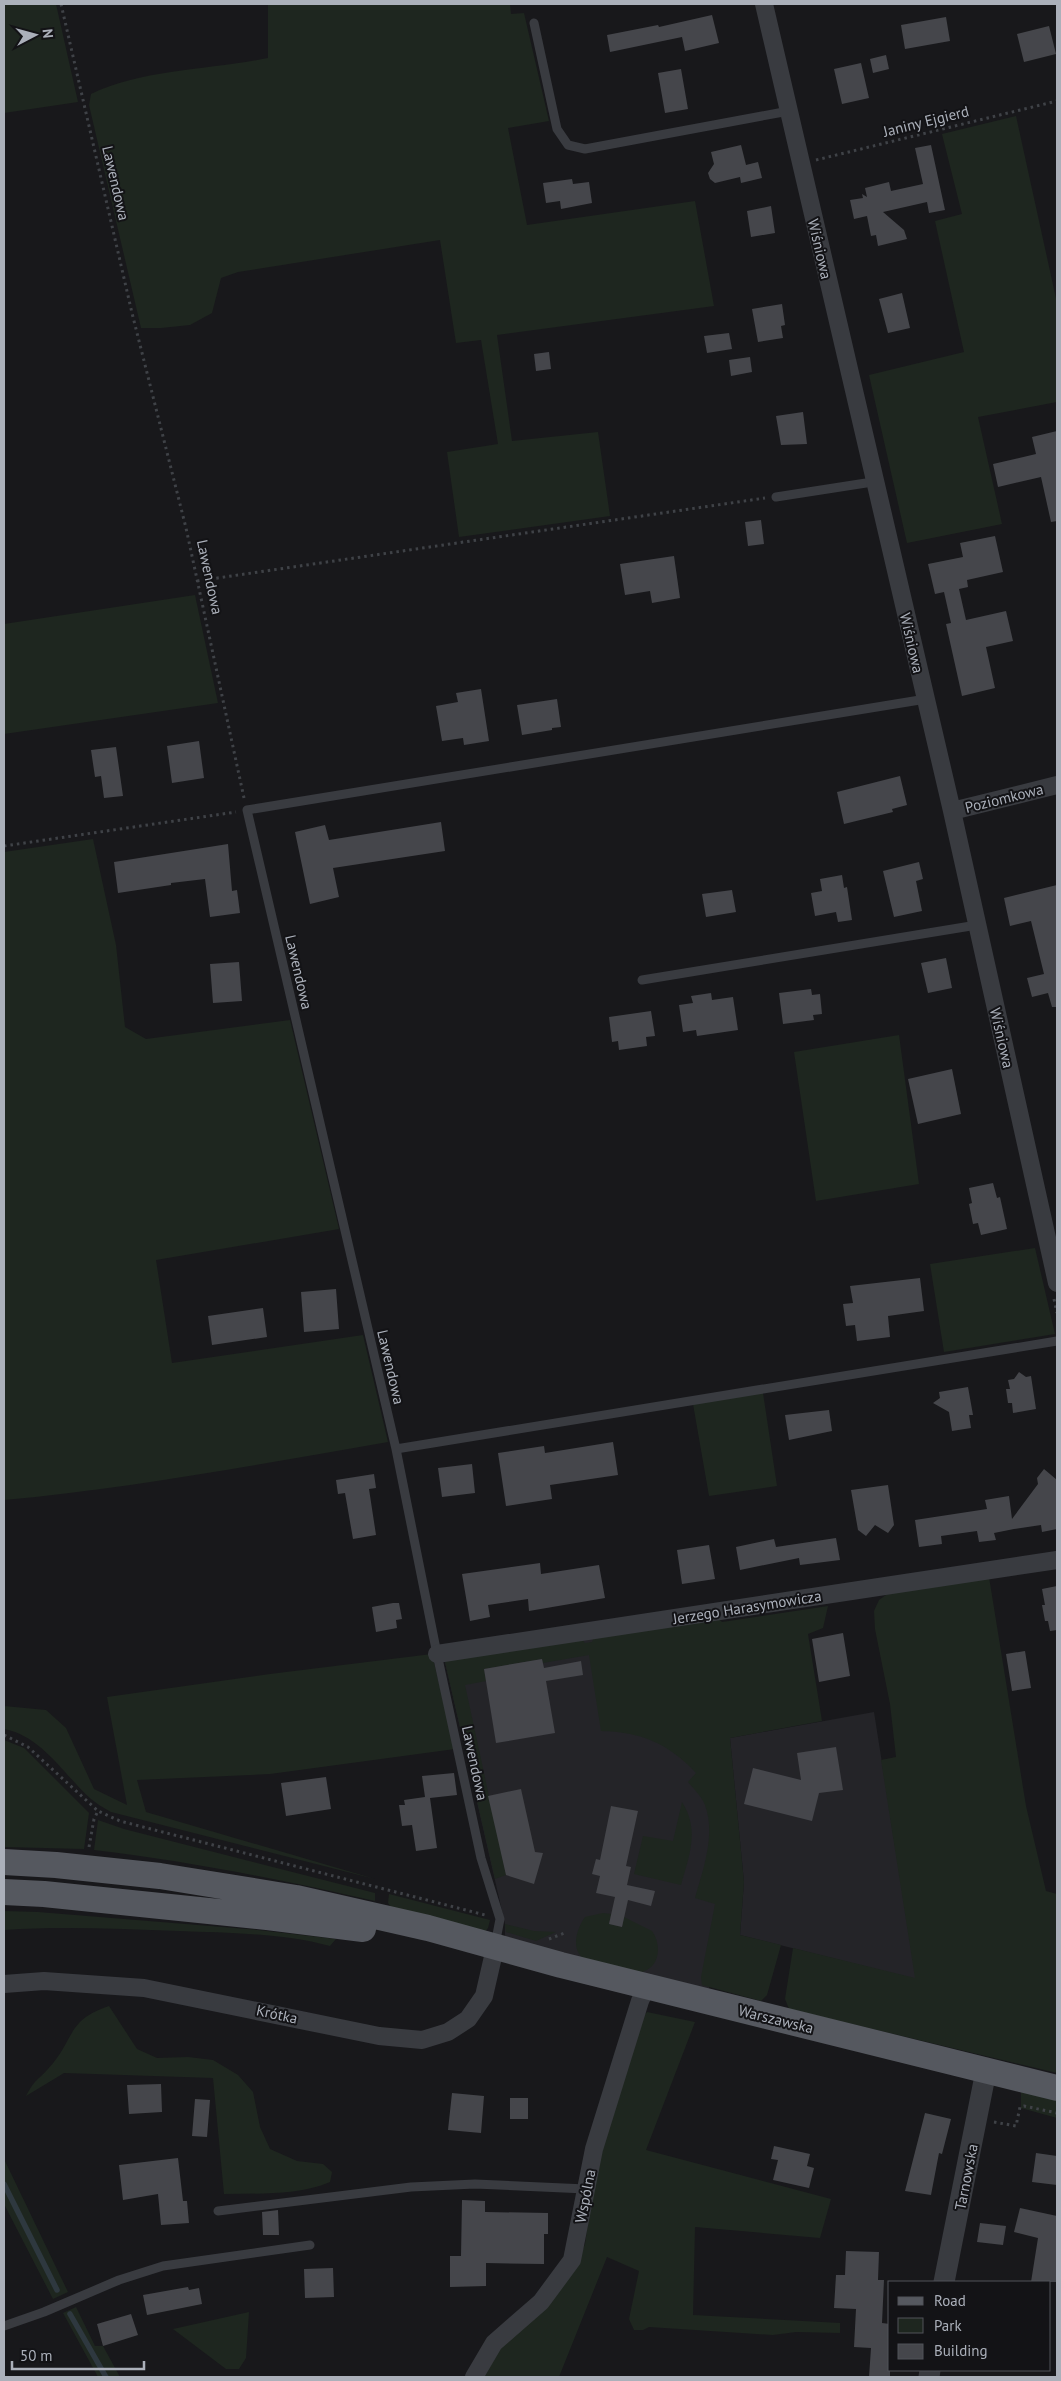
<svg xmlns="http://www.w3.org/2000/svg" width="1061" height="2381" font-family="'PT Sans',sans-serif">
  <rect width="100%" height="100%" fill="#18181b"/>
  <!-- built -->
  <path fill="#242428" d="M697,1617L726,1909L708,1993L505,1939V1924L445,1662Z
    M874,1712L916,1979L740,1935L744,1882L730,1738Z"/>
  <!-- green -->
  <path fill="#1e261f" d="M4,4H56L78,102L4,113Z
    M268,4H510L511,14L524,13L549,121L508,128L527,225L695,201L714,306L497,335L512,441L598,432L610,516L459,537L447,452L498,444L481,340L456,343L440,240L238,272L221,278L212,313L190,325L161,328H141L89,105L91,94C143,69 210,70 268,58Z
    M1016,116L1057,303V402L978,417L1002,524L907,543L869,375L964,352L935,221L962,214L942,134Z
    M195,595L218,703L4,734V624Z
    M93,839L116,945L125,1027L146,1039L290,1020L339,1229L156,1260L172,1363L363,1335L388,1442C261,1464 133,1488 4,1500V852Z
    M899,1035L919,1184L816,1201L794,1052Z
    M1035,1248L1055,1334L944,1352L930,1264Z
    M763,1393L777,1486L709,1496L693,1404Z
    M989,1577L1026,1806L1046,1891L1057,1894V2073L789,2009L785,1999L793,1948L915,1978L881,1760L896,1757L890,1704L875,1629L874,1611L879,1600L890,1592Z
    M828,1606L823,1628L808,1634L822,1721L730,1738L744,1882L740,1935L781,1945L767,1995L761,2001L702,1985L701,1977L715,1904L695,1898C703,1869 716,1835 705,1805C702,1797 694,1789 688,1782L696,1773C668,1743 641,1732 601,1731L589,1655L543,1663L542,1659L484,1669L486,1681L465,1685L506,1875L495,1879L445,1662L449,1656L579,1636L585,1643L592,1642L595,1634L714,1615L722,1622Z
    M432,1654L455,1749L270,1774L137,1780L146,1812L375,1879L111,1812C104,1808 97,1804 91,1799C64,1775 42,1736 4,1729V1706L46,1710L66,1728L94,1789L127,1805L107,1697L270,1674Z
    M4,1740L24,1748L89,1813L84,1849L4,1847Z
    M682,1802C700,1830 689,1856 681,1885L634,1874L643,1836L673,1841Z
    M98,1820L124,1829L375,1893V1901C282,1880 189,1861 94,1850Z
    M389,1894L490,1920L488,1928L484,1933L395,1913L388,1903Z
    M4,1911L38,1912L258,1930L336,1939L330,1946C282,1933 229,1933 179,1931C121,1929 62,1926 4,1930Z
    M603,1913L611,1914L609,1924L622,1927L624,1917L652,1931C664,1948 658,1974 633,1973C625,1972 615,1968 607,1965C600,1964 590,1963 584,1959C570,1949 577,1928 585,1917Z
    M505,1924L534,1931L556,1932L536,1941L506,1932Z
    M109,2006L137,2049L157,2058L188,2057L213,2060L238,2075L253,2092L260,2127L270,2149L297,2161L323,2164L332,2172L330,2182C297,2196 259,2193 224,2194L213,2078L64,2073L26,2096C35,2079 37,2081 48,2069C75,2040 66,2020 109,2006Z
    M647,2012L695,2022L646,2150L831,2199L820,2238L695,2227L693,2315L840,2323V2333L796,2332L773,2335L649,2327L643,2330H634L629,2319L639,2271L607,2257L559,2377H480L500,2345L573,2272L585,2244L596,2168L641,2019Z
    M1021,2092L1057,2100V2118L1021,2108Z
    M4,2159L68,2292L53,2299L4,2204Z
    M76,2307L95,2346H103L120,2377H98L63,2313Z
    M249,2312L246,2358L239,2369H226L173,2329Z"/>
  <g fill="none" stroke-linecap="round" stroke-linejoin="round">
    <!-- stream -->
    <path stroke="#2e383f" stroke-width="5.5" d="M4,2184L57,2290
      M70,2314L106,2377"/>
  </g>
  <!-- building -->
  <path fill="#45464b" d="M712,15L719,43L685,51L682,37L610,52L607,35L658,25L659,27Z
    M946,17L950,41L905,49L901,25Z
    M1049,26L1056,54L1024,62L1017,34Z
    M886,55L889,69L873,73L870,59Z
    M861,63L869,98L842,104L834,69Z
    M681,69L688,109L665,113L658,73Z
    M741,145L746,165L758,162L762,178L741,183L740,177L715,183L710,179L708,173L714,164L711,152Z
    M931,145L945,210L929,213L927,202L883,212L904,230L907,239L878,246L876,235L871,236L867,216L854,219L850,200L863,198L862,194L867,197L865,188L889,182L891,191L923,184L915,148Z
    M572,179L573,184L589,182L592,203L561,209L560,201L546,203L543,183Z
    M771,206L775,233L751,237L747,211Z
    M902,293L910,328L888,333L879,299Z
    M782,304L785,325L781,326L783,338L758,342L752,309Z
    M729,333L732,349L707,353L704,336Z
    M549,352L551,369L536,371L534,354Z
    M750,357L752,372L731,376L729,360Z
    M803,412L807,444L781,445L776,416Z
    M1057,431V521L1051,522L1041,477L998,487L993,464L1036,454L1032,437Z
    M761,520L764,544L748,546L745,522Z
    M995,536L1003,572L967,580L968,587L959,589L966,620L1006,611L1013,641L986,647L995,688L962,696L946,624L951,623L944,592L935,594L928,564L963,557L960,543Z
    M674,556L680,598L652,603L650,591L625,595L620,564Z
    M481,689L489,741L464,745L463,738L442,741L436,706L458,702L456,693Z
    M557,699L561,727L552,728V730L522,735L517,705Z
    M199,741L204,778L172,783L167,746Z
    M116,747L123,796L104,798L101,776L95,777L91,750Z
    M900,776L907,805L892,809L893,812L844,824L837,792Z
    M441,822L445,851L333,868L339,897L310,904L295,832L325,825L329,840Z
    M228,844L232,891L237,890L240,913L210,917L205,879L171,883V885L118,893L114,862Z
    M919,862L923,879L916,881L922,911L894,917L883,871Z
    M842,875L844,888L847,887L852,920L838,922L836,912L815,916L811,893L822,891L820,879Z
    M1057,885V1007H1052L1048,993L1032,997L1027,978L1044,974L1031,921L1010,926L1004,898Z
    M732,890L736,912L706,917L702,894Z
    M946,958L952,988L928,993L921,963Z
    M239,962L242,1001L213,1003L210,964Z
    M811,989L812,995L820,994L822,1014L813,1015L814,1020L783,1024L779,993Z
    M711,993L712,1000L733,997L738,1030L697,1036L696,1030L683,1032L679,1005L693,1003L691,996Z
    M651,1011L655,1036L646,1037L647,1046L619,1050L618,1041L612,1042L609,1017Z
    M952,1069L961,1114L918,1124L908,1079Z
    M993,1183L997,1198L1000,1197L1007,1229L981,1235L978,1223L973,1224L969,1204L972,1203L969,1188Z
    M920,1278L924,1311L888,1316L890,1337L857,1341L855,1325L846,1326L843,1304L853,1303L850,1286Z
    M336,1289L339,1329L304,1332L301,1292Z
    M263,1308L267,1337L212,1345L208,1316Z
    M1019,1372L1026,1377L1031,1376L1036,1409L1013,1413L1012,1403H1008L1006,1389H1010L1008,1380L1014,1379Z
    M968,1387L973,1415H969L971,1428L952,1431L949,1412L933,1403L940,1398L939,1392Z
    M829,1410L832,1431L789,1440L785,1415Z
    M613,1442L618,1475L550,1485L552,1499L506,1506L498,1453L544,1446L545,1453Z
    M472,1464L475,1493L442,1497L438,1468Z
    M1044,1469L1057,1480V1529L1042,1532L1041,1525L1014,1529L994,1533L996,1540L979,1542L977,1531L941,1536L942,1544L919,1547L915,1520L987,1509L985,1500L1009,1496L1012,1519L1038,1484L1037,1478Z
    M374,1474L376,1488L369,1489L376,1535L353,1539L345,1493L338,1494L336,1480Z
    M888,1485L894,1525L888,1533L875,1525L866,1536L858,1530L851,1490Z
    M836,1538L840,1560L800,1565L799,1558L740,1570L736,1547L774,1539L776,1547Z
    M709,1545L715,1579L682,1584L677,1550Z
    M540,1563L541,1574L599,1565L605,1598L529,1611L528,1599L488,1605L490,1617L470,1621L462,1574Z
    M1057,1586V1630L1050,1631L1048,1621H1045L1042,1605H1045L1042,1589Z
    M393,1603H399L402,1619L396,1620L397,1628L376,1632L372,1607Z
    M843,1633L850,1676L819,1682L812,1639Z
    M1025,1651L1031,1688L1012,1691L1006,1654Z
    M542,1659L544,1668L581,1661L583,1675L546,1681L555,1733L496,1743L484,1669Z
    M836,1747L843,1790L819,1793L812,1821L744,1804L753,1768L801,1780L797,1753Z
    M454,1773L457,1795L430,1798L437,1848L416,1851L412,1825L402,1826L399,1805H405L404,1800L425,1797L422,1776Z
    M326,1777L331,1809L286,1816L281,1783Z
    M521,1789L535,1852L543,1853L534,1884L506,1875L488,1796Z
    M611,1806L638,1811L626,1866L631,1867L627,1885L655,1891L651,1906L628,1900L622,1927L609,1924L615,1897L596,1893L600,1876L592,1874L596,1859L600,1860Z
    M161,2084L162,2112L129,2114L127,2085Z
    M452,2093L484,2096L481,2133L448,2130Z
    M510,2098H528V2119H510Z
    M195,2099L210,2100L207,2137L192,2136Z
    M925,2113L951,2119L942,2154L939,2153L931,2195L905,2191Z
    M774,2146L810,2154L807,2166L814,2168L809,2188L773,2180L778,2160L771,2159Z
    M1036,2153L1057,2156V2185L1032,2182Z
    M178,2158L183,2201H187L189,2223L161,2225L158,2194L123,2200L119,2165Z
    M462,2200L485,2201V2212L548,2213V2234H544V2264L486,2263V2286L450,2287V2256H461Z
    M1020,2208L1057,2216V2282H1031L1038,2238L1014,2232Z
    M278,2210L279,2235H263L262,2212Z
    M980,2223L1006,2226L1003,2245L977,2242Z
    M846,2251L879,2252L878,2280H884L882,2323L890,2324V2377H869L871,2348L854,2347L856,2309L834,2308L836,2275H845Z
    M333,2268L334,2297L305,2298L304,2269Z
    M188,2287L189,2290L199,2288L202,2304L147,2315L143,2295Z
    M131,2314L138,2335L103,2346L97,2324Z"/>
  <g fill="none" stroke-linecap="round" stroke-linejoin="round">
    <!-- path -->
    <path stroke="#3f4247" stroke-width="3" stroke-dasharray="2.5 4" stroke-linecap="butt" d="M61,4L132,313L186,528L244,798
      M816,160L1057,101
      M197,581L765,498
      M4,846L236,812
      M1054,1299L1057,1313
      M4,1735L28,1747L98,1811
      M89,1847L94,1819L98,1811L120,1821L485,1915
      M549,1939L567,1932
      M994,2122L1016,2126L1020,2107L1024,2106L1057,2113"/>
    <!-- service -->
    <path stroke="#393b40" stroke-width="9" d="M534,23L557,129L568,145L585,149L789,111
      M776,497L866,483L874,480
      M642,980L977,925
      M396,1449L1057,1341
      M495,1945L500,1919L481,1858L437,1654L396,1449L247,810L926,699
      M218,2211L411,2187L475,2184L586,2189
      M4,2326L44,2312L119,2280L163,2266L310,2245"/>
    <!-- minor -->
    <path stroke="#393b40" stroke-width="18" d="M764,4L952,811L1057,1283
      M952,811L1057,785
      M437,1654L1057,1560
      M4,1984L44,1981L144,1988L379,2036L422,2040L448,2032L468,2019L484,1996L495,1948
      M474,2377L494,2343L541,2302L572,2260L594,2149L640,2001L647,1986"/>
    <!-- tertiary -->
    <path stroke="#393b40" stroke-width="21" d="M944,2282L986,2071
      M929,2377L930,2370"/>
    <!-- primary -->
    <path stroke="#55585f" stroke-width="26" d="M4,1862L56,1865L160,1876L296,1898L428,1928L561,1965L1057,2088
      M4,1892L44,1894L267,1917L363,1929"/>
  </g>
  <g text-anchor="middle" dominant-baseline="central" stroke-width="4" stroke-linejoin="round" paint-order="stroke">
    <!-- street labels -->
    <g font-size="15" fill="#abb0ba" stroke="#131316">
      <text transform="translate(926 121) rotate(-14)">Janiny Ejgierd</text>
      <text transform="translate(116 183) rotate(77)">Lawendowa</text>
      <text transform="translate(820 249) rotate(77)">Wiśniowa</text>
      <text transform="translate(210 577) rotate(78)">Lawendowa</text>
      <text transform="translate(912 643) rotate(77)">Wiśniowa</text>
      <text transform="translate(1004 798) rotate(-14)">Poziomkowa</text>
      <text transform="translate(299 972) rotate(77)">Lawendowa</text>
      <text transform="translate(1002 1038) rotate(77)">Wiśniowa</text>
      <text transform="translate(391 1367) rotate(77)">Lawendowa</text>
      <text transform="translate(747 1607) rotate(-9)">Jerzego Harasymowicza</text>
      <text transform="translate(475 1763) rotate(78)">Lawendowa</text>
      <text transform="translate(277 2014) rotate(12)">Krótka</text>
      <text transform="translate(776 2019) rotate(14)">Warszawska</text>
      <text transform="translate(966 2177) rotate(-79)">Tarnowska</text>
      <text transform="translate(585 2196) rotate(-79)">Wspólna</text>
    </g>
  </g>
  <!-- border -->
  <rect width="1061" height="2381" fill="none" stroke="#abb0ba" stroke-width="10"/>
  <!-- legend -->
  <rect x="888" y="2281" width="162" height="90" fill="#131316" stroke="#505258"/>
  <rect x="898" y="2297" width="25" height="8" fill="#55585f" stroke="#505258"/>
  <text x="934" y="2306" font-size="15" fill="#abb0ba">Road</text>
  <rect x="898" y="2318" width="25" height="15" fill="#1e261f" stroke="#505258"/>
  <text x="934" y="2331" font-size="15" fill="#abb0ba">Park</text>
  <rect x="898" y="2344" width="25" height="15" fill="#45464b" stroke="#505258"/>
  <text x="934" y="2356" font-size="15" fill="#abb0ba">Building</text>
  <!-- north arrow -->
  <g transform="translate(35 35) rotate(84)" stroke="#131316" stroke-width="4" paint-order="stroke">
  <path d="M0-4L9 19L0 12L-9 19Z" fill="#abb0ba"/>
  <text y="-8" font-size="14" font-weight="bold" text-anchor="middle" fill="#abb0ba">N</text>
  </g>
  <!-- scale -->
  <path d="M12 2361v8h132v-8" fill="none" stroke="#abb0ba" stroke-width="2.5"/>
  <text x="20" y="2361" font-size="15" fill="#abb0ba" stroke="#131316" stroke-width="4" paint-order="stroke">50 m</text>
</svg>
